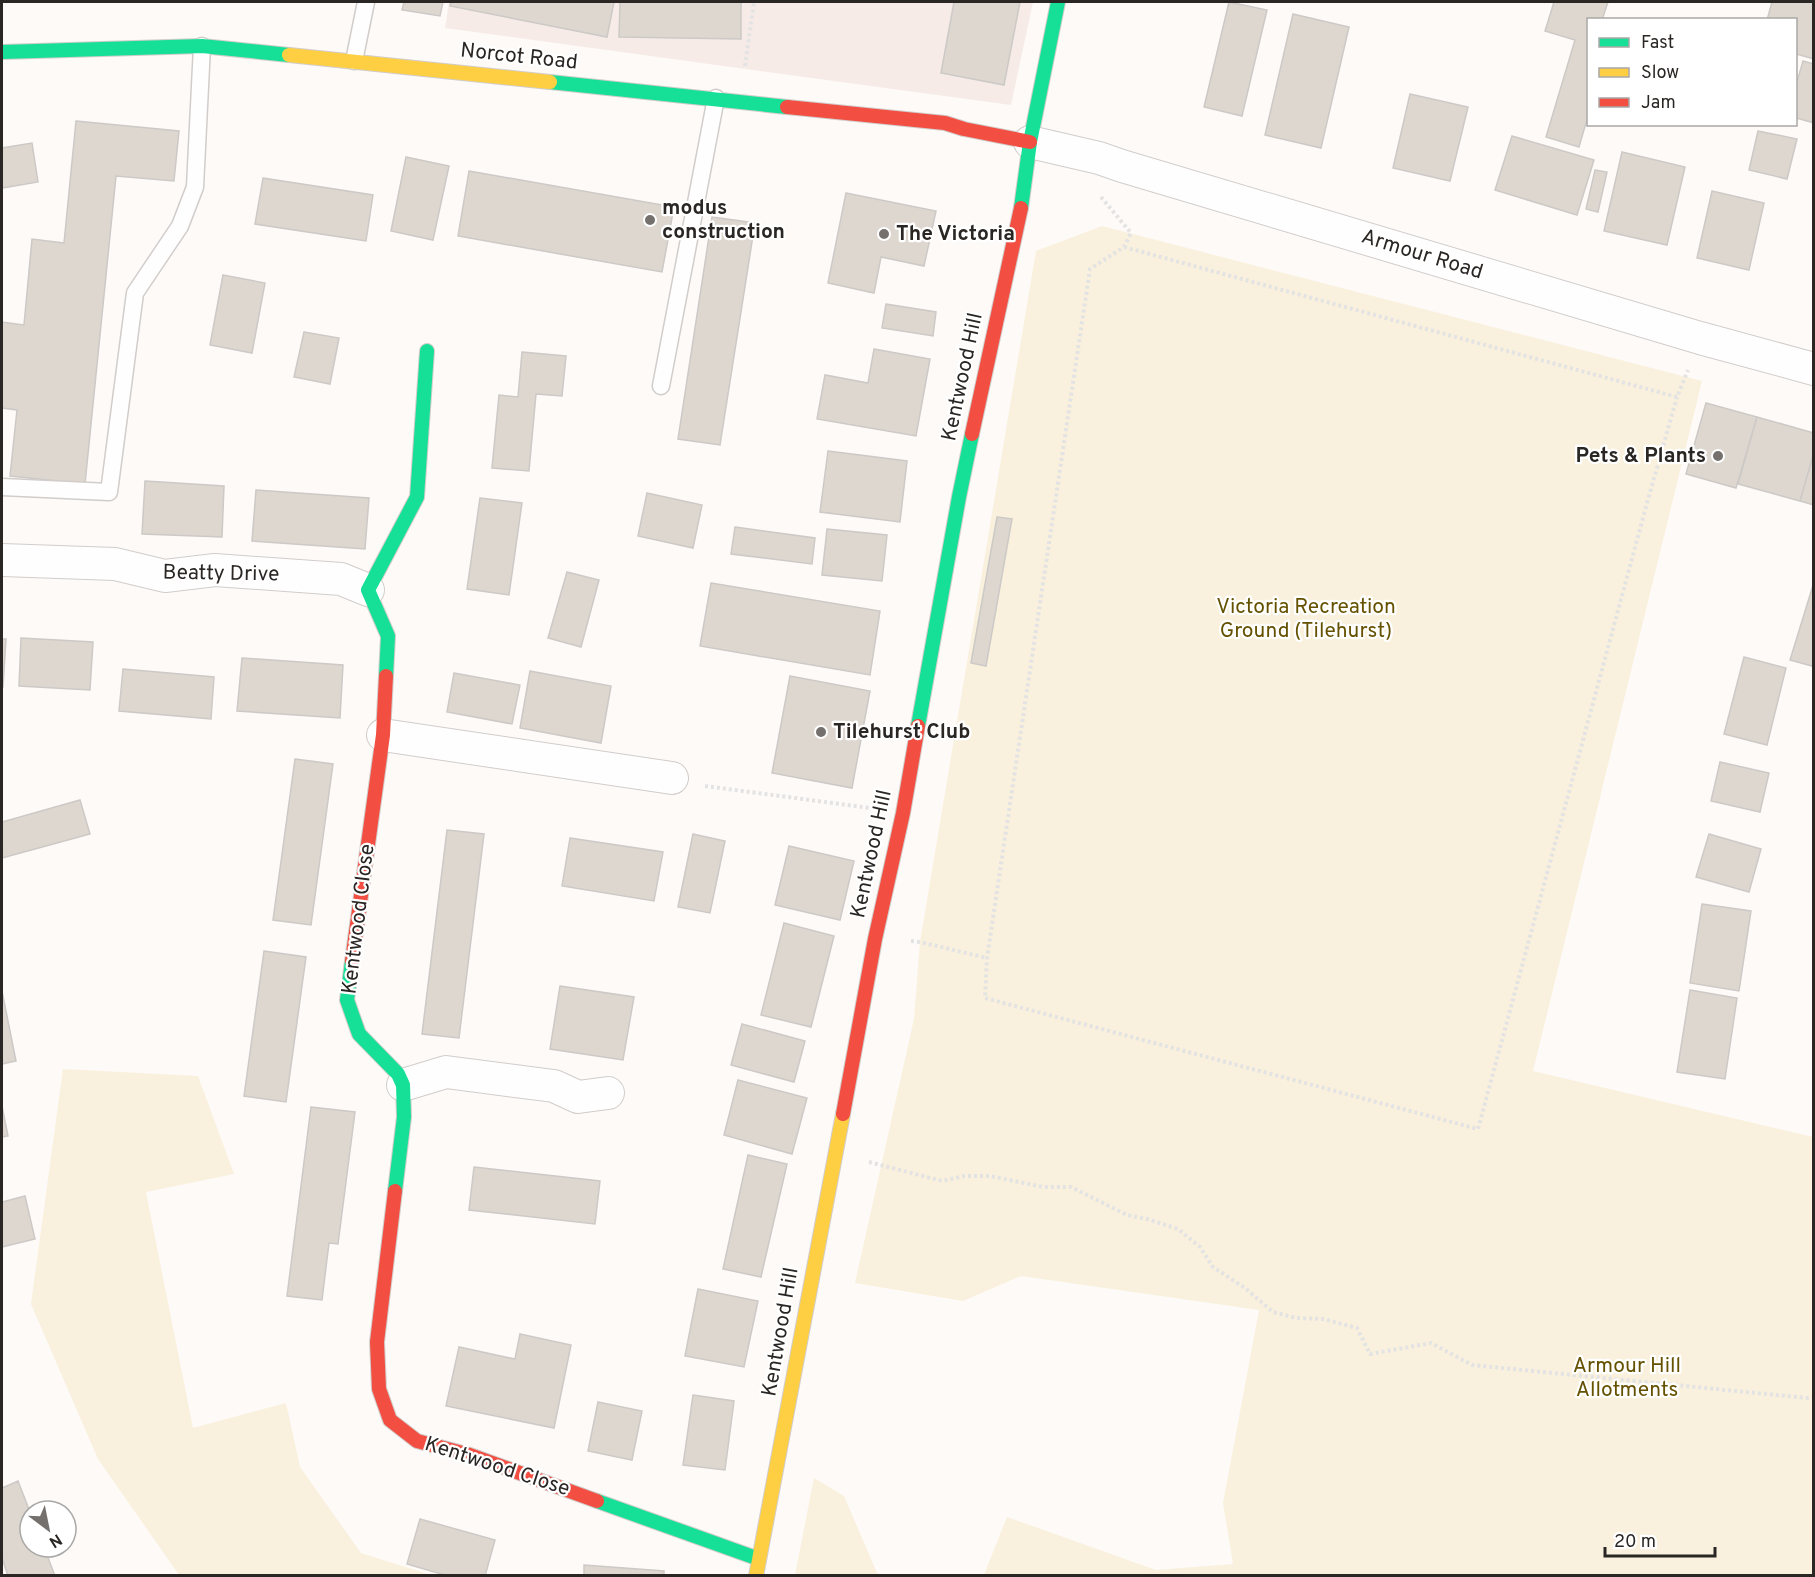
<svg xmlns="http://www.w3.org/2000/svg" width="1815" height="1577" font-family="Overpass,sans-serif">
  <rect width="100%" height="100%" fill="#fdfaf8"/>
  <!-- built -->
  <path fill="#f6ebe7" d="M449,2H1033L1011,105L445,28Z"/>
  <!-- green -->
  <path fill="#f9f1dd" d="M1102,226L1702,381L1533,1071L1813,1137V1575H984L1007,1517L1156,1570L1233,1564L1223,1503L1259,1310L1021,1276L963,1301L855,1283L914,1019L920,942L1036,251Z
    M63,1069L198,1076L234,1174L146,1192L193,1428L286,1403L300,1467L361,1553L431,1575H179L98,1459L31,1304Z
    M814,1478L844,1496L877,1573L881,1575H795Z"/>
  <!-- building -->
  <path fill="#ded7cf" stroke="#ccc9c6" stroke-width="1.5" d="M404,2H443L440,16L402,10Z
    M451,2H614L607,37L450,6Z
    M620,2H741V39L619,37Z
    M954,2H1020L1004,85L941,73Z
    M1229,2L1267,10L1242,116L1204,107Z
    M1554,2H1608L1602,20H1588V116L1579,147L1546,137L1575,40L1545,31Z
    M1772,2H1814V59L1796,54V20H1767Z
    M1293,14L1349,27L1321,148L1265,135Z
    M1803,61L1814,64V123L1796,118V85Z
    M1410,94L1468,107L1450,181L1393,168Z
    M76,121L179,131L174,181L116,176L85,484L10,476L17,410L2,408V322L24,325L32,239L64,243Z
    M1758,131L1797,139L1787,179L1749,170Z
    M1512,136L1594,160L1577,215L1495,190Z
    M32,143L38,182L2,188V148Z
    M1622,152L1685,167L1667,245L1604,231Z
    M406,157L449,166L433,240L391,231Z
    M1595,170L1607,172L1598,212L1586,209Z
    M469,171L674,207L662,272L458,236Z
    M263,178L373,195L366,241L255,224Z
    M1712,191L1764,203L1749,270L1697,258Z
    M846,193L936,211L924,266L881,257L874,293L828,283Z
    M712,217L755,223L720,445L678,439Z
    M223,275L265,283L252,353L210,345Z
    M886,304L936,312L933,336L882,328Z
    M304,332L339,338L330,384L294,377Z
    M874,349L930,359L916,436L817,419L825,375L868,383Z
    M522,352L566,356L562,396L536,394L529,471L492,468L499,395L518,397Z
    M1706,403L1757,417L1736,488L1686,474Z
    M1757,417L1814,433V452L1800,501L1738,484Z
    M828,451L907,461L900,522L820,512Z
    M1814,452V505L1800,501Z
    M145,481L224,486L222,537L142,534Z
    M256,490L369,498L365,549L252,541Z
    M647,493L702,505L693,548L638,536Z
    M480,498L522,503L509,595L467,589Z
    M997,517L1012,519L986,666L971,663Z
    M735,527L815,538L812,564L731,554Z
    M827,529L887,535L882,581L822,575Z
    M567,572L599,580L581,647L548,638Z
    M1814,582V662L1812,666L1790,660Z
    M711,583L880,611L870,675L700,646Z
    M21,638L93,642L90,690L19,686Z
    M2,639H6L3,687H2Z
    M1744,657L1786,668L1767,745L1724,734Z
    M242,658L343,665L340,718L237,711Z
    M123,669L214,677L211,719L119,711Z
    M530,671L611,686L601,743L520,728Z
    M454,673L520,685L512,724L447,712Z
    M790,676L870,691L852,788L772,773Z
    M295,759L333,764L311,925L273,920Z
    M1720,762L1769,773L1760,812L1711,801Z
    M80,800L90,834L2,858V822Z
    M447,830L484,834L459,1038L422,1034Z
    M693,834L725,841L710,913L678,907Z
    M1709,834L1761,849L1749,892L1696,877Z
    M570,838L663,852L654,901L562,886Z
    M789,846L854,861L840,920L775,905Z
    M1702,904L1751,911L1739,991L1690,983Z
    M784,923L834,936L811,1027L761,1015Z
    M264,951L306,957L286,1102L244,1096Z
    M560,986L634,997L623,1060L550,1049Z
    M1690,990L1737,998L1725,1079L1677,1072Z
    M2,991L16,1061L2,1064Z
    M742,1024L805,1041L794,1082L731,1065Z
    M738,1080L807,1098L792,1154L724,1135Z
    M2,1106L8,1136L2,1137Z
    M311,1107L355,1112L338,1244L329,1243L322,1300L287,1296Z
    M748,1155L787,1164L761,1277L723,1269Z
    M474,1167L600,1181L595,1224L469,1210Z
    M25,1196L35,1239L2,1247V1202Z
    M698,1289L758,1301L744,1367L685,1356Z
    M520,1334L571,1345L554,1428L446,1406L459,1347L515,1359Z
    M693,1395L734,1401L725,1470L683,1465Z
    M598,1402L642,1411L632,1460L588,1451Z
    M18,1481L30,1512V1547H44L55,1576H8L2,1558V1488Z
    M420,1519L495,1540L485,1576H448L407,1564Z
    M584,1565L664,1571V1576H584Z"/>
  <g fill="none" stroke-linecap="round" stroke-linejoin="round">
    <defs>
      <path id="lane" d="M354,61L366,2
        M661,386L716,98
        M2,487L109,492L135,293L180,226L195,187L202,46"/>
      <path id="street" d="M1030,142L1099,158L1122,166L1700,338L1814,369
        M2,560L115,564L165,576L215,570L341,579L368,590
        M383,735L672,778
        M403,1085L446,1072L554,1086L578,1097L608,1093"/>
      <path id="fast" d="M2,52L202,46L289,55
        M550,82L787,107
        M1021,208L1030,142L1058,2
        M386,676L388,636L368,590L417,497L427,351
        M918,726L959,497L972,434
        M352,961L347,1000L359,1034L398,1074L403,1085L404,1117L395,1191
        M597,1501L759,1559"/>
      <path id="slow" d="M289,55L550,82
        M756,1576L843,1114"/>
      <path id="jam" d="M787,107L945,123L964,129L1030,142
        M972,434L1021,208
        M352,961L383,735L386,676
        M843,1114L875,939L903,813L918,726
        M395,1191L377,1342L379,1389L390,1420L417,1441L470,1455L597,1501"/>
    </defs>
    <!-- lane casing -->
    <use href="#lane" stroke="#d1cdcb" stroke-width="19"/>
    <!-- street casing -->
    <use href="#street" stroke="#d1cdcb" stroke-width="34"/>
    <!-- fast casing -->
    <use href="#fast" stroke="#d1cdcb" stroke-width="16"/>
    <!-- slow casing -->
    <use href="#slow" stroke="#d1cdcb" stroke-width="16"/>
    <!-- jam casing -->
    <use href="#jam" stroke="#d1cdcb" stroke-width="16"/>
    <!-- path -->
    <path stroke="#e4e3e3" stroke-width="4" stroke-dasharray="3 3" stroke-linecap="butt" d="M745,66L754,2
      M1101,197L1131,233L1124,247L1090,269L987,958L985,998L1478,1129L1647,503L1677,397
      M1124,247L1677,397L1688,370
      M705,786L870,808
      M911,941L920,942L987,958
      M869,1162L942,1181L964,1176H990L1043,1187H1071L1127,1215L1147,1219L1178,1229L1200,1247L1213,1267L1245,1288L1273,1312L1296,1318L1323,1319L1357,1328L1370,1354L1431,1343L1472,1365L1807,1398L1814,1397"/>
    <!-- lane -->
    <use href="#lane" stroke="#fffefe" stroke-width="16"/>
    <!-- street -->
    <use href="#street" stroke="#fffefe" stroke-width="32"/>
    <!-- fast -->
    <use href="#fast" stroke="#16e098" stroke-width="14"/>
    <!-- slow -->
    <use href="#slow" stroke="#ffcf43" stroke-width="14"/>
    <!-- jam -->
    <use href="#jam" stroke="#f24e42" stroke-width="14"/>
  </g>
  <!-- markers -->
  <g fill="#74706e" stroke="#fff" stroke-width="2">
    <circle cx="650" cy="220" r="6"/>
    <circle cx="884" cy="234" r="6"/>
    <circle cx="1718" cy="456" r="6"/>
    <circle cx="821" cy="732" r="6"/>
  </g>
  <g text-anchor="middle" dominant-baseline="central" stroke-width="4.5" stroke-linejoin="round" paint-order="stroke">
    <!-- street labels -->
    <g font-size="21" fill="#2a2624" stroke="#fff">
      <text transform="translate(519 57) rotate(6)">Norcot Road</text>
      <text transform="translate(1422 255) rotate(17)">Armour Road</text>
      <text transform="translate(963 377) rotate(-78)">Kentwood Hill</text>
      <text transform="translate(221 574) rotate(1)">Beatty Drive</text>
      <text transform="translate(872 854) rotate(-78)">Kentwood Hill</text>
      <text transform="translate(359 919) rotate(-83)">Kentwood Close</text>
      <text transform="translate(781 1332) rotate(-80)">Kentwood Hill</text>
      <text transform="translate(497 1467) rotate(18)">Kentwood Close</text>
    </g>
    <!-- poi labels -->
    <g font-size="21" font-weight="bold" fill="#2a2624" stroke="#fff" text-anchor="start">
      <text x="662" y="208">modus<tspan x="662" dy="24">construction</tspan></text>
      <text x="896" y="234">The Victoria</text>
      <text x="1706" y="456" text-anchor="end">Pets &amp; Plants</text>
      <text x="833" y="732">Tilehurst Club</text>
    </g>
    <!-- park labels -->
    <g font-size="21" fill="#655201" stroke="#fff">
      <text x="1306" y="607">Victoria Recreation<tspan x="1306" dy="24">Ground (Tilehurst)</tspan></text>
      <text x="1627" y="1366">Armour Hill<tspan x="1627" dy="24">Allotments</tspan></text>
    </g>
  </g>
  <!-- border -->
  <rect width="1815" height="1577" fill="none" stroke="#2a2624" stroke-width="6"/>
  <!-- legend -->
  <rect x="1587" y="18" width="210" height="108" fill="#ffffff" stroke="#aaa8a7" stroke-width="1.5"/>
  <rect x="1599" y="38" width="30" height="9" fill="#16e098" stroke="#aaa8a7" stroke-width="1.5"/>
  <text x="1641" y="48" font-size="18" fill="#2a2624">Fast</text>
  <rect x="1599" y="68" width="30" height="9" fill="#ffcf43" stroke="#aaa8a7" stroke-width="1.5"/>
  <text x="1641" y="78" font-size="18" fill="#2a2624">Slow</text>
  <rect x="1599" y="98" width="30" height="9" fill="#f24e42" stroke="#aaa8a7" stroke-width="1.5"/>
  <text x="1641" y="108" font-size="18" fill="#2a2624">Jam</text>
  <!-- north arrow -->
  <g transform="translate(48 1529) rotate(148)"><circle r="28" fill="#ffffff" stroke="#aaa8a7" stroke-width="1.5"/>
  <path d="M0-4.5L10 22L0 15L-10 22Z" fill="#74706e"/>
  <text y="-9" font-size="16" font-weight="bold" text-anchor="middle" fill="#2a2624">N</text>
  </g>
  <!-- scale -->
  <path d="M1605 1547v9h110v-9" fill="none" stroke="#2a2624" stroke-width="3"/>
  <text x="1614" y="1547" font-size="18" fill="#2a2624" stroke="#ffffff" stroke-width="4.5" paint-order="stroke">20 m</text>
</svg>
